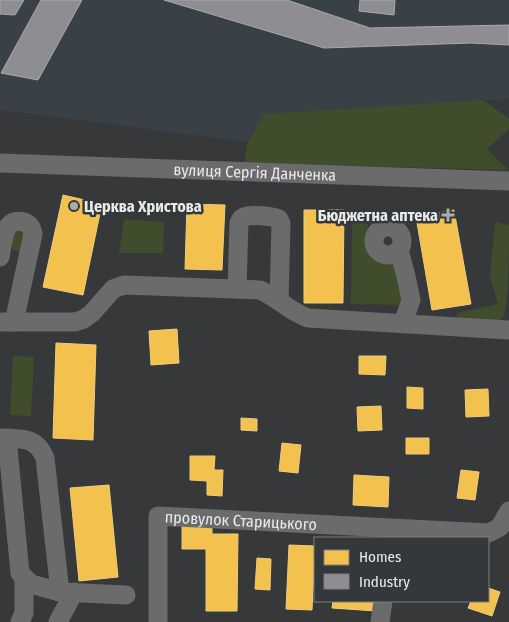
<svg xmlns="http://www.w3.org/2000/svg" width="509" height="622" font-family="'Fira Sans Condensed',sans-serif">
  <rect width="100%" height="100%" fill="#363839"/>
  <!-- built -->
  <path fill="#394146" d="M0,0H509V99L264,114L248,142L0,110Z"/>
  <!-- green -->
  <path fill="#404d2c" d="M483,100L509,119V129L487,149L508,170L244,163L248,142L264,114Z
    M124,219L164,222L163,253H119Z
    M352,222L368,224C368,250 369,254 394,262L403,305L351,304Z
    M495,222L509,225C509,242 509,303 504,315C503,317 500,320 499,321L458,318L457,313L498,304L490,276Z
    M16,228L27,231L23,253L12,249L10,245Z
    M13,356L34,357L31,416L10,415Z"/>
  <!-- homes -->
  <path fill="#f2c14e" stroke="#efcd7d" d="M63,195L102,204L83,295L43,287Z
    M187,204L225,205L222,270L185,269Z
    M304,210H344L343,303H304Z
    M454,210L471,304L432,310L416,217Z
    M177,329L179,363L151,365L149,331Z
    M56,343L96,345L93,440L53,438Z
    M359,356H386L385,375L359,374Z
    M407,387L423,388V409L407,408Z
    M488,389L489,416L466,417L465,390Z
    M381,406L382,430L358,431L357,407Z
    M241,418L257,419V431L241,430Z
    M406,438H429V454H406Z
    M282,443L301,445L298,473L279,471Z
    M190,456H215L214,470H223L222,496L207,495V481L190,480Z
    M461,470L479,472L475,500L457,498Z
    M354,475L389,477L388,507L353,505Z
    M109,485L118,577L79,581L70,488Z
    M182,523H212V534H238L237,611H206V549H182Z
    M289,545L315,546L312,610L286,609Z
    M257,558L271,559L270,590L255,589Z
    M488,588L500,592L492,616L468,608L471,601H488Z
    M333,601H377L376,611L332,608Z"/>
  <!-- industry -->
  <path fill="#8d8d92" stroke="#a8a9ad" d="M0,0H24L15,15L0,14Z
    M41,0H82L38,80L1,73Z
    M164,0H287L370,28L509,25V45L471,43L324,48Z
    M360,0H395L394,15L359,11Z"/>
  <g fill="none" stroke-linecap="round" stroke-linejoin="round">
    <!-- minor -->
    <g stroke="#6b6b6b" stroke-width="19">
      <path id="s1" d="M0,163L509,181"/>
      <circle cx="388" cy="241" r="14"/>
      <path d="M399,250L406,276L411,300L403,323"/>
      <path d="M0,257C3,243 3,216 24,222C30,224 32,228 33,234L14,322"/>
      <path d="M237,289L239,223C240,220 240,219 244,217C250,214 272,216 279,219L281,224L279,301"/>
      <path d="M0,322H75L84,319L92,313L113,289L124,285L260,290C278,298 290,312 308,318L509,330"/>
      <path d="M0,438C21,439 36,436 45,458L60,592L126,595"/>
      <path d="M7,438L20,573L31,584L60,592"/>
      <path d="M20,622L24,613V578"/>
      <path d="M58,622L74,592"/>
      <path id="s2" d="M158,622V516L489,533L500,527L509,511"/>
      <path d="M380,622L383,601"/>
    </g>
  </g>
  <!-- markers -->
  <g fill="#aaacad" stroke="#35383a" stroke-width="2">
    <circle cx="74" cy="206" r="5"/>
    <path d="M445.5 207.5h5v5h5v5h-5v5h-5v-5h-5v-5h5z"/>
  </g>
  <g text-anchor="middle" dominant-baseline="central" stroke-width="5" stroke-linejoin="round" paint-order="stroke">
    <!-- street labels -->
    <g font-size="16" fill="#e8eaeb" stroke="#35383a">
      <text stroke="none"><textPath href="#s1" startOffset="255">вулиця Сергія Данченка</textPath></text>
      <text stroke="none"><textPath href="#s2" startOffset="189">провулок Старицького</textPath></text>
    </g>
    <!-- poi labels -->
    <g font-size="16" font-weight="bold" fill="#e8eaeb" stroke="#35383a" text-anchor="start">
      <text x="84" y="206">Церква Христова</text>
      <text x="438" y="215" text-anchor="end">Бюджетна аптека</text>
    </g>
  </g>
  <!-- legend -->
  <rect x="314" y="537" width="175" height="65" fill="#35383a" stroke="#7d7f81"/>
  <rect x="324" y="550" width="25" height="15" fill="#f2c14e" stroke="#7d7f81"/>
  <text x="359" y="562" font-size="15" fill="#e8eaeb">Homes</text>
  <rect x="324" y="574" width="25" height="15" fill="#8d8d92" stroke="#7d7f81"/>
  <text x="359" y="587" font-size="15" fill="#e8eaeb">Industry</text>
</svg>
